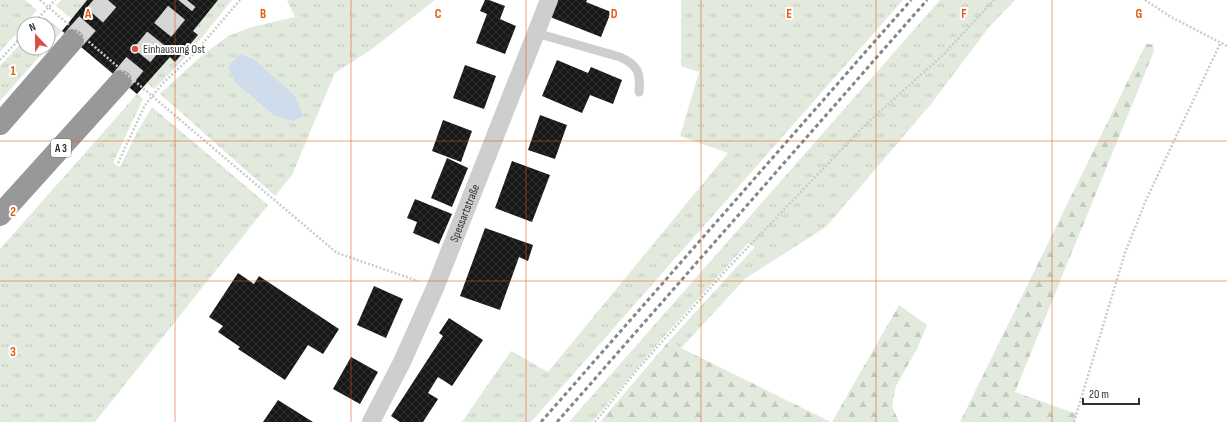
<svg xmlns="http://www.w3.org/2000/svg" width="1227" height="422" font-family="'Sofia Sans Condensed',sans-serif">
  <defs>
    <pattern id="grass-tufts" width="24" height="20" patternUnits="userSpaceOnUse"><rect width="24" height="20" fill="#e2eade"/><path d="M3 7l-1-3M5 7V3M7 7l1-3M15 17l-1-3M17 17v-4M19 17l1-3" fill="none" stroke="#c2c9bf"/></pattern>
    <pattern id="forest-firs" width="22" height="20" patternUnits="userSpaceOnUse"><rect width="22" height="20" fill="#e2eade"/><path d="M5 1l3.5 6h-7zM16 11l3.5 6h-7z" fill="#c2c9bf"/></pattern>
    <pattern id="building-cross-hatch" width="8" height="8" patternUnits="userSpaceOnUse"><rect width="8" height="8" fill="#181818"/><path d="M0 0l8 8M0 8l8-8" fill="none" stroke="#313131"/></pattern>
  </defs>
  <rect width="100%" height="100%" fill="#fff"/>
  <!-- grass -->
  <path fill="url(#grass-tufts)" fill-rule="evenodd" d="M0,0H25L37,10L0,52Z
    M61,0H87L72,19L56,6Z
    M218,0H232L187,56L154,89L147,83L170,57L175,62L197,35L193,31Z
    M287,0H435L372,49L335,73L292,175L275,196L160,94L201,56L228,36L252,27L295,17ZM281,84L295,96L273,115L247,93Z
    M681,0H903L531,422H462L511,351L548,372L728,153L680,136L699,72L681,66Z
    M940,0H1015L990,26L931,104L826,227L746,278L681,348L669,341L755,247L748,243L662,339L592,422H569Z
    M45,17L62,31L48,47V24H39Z
    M24,40V48H47L0,101V66Z
    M137,94L143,99L113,163L120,167L137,132L152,107L268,205L95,422H0V249Z"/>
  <!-- forest -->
  <path fill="url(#forest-firs)" d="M1146,44H1153L1154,51L1015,392L1077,414L1074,422H960Z
    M899,305L927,325L917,349L896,386L892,406L899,422H832Z
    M669,341L681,348L831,422H600Z"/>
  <!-- water -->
  <path fill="#cfdceb" d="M240,54L255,60L295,96L303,116L293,121L273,115L260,104L235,82L228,67Z"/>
  <!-- building -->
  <path fill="url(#building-cross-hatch)" d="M87,0H218L193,31L198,35L175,62L170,57L137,94L62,31Z
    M485,0H489L505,6L500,19L516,26L505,54L476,43L487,14L480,11Z
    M557,0H587L586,2L611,12L601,37L550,17Z
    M557,60L588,73L591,67L622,80L613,104L590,95L582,113L542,96Z
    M465,65L496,76L484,109L453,98Z
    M540,115L567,125L555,159L528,150Z
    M443,120L472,131L461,162L432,151Z
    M447,158L468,168L452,207L431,198Z
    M512,161L550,175L532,222L495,208Z
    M415,199L452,214L439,244L413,233L417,222L407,218Z
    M485,228L533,245L528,261L519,257L500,310L460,296Z
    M238,273L254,284L259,276L339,329L323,354L308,345L285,380L238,349L240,347L218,332L223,326L209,317Z
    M374,286L403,299L386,338L357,325Z
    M449,318L483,340L452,386L438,377L428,393L438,399L423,422H400L391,416L443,336L439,333Z
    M351,357L378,372L360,404L333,389Z
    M278,400L313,422H263Z"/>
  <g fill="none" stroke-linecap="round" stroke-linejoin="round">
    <!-- motorway-tunnel -->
    <path stroke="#d6d6d6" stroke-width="22" stroke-dasharray="22 11" stroke-linecap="butt" d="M73,40L108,0
      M121,81L187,0"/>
    <!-- path -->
    <path stroke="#cbcbcb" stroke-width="2.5" stroke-dasharray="2 2" stroke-linecap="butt" d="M1145,0L1171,17L1227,46
      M33,24L55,0
      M0,60L24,34
      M179,119L337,253L418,281
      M118,163L145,105L163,83L192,56L240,0
      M595,422L636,371L729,267L867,123L942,56L994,0
      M1074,422L1125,253L1146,200L1220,44"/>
    <!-- service -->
    <path stroke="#cecece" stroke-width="9" d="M536,33L620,57C638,65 641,73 639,92"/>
    <!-- minor -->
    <path stroke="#cecece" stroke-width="18" id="s1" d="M371,422L402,362L435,288L549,0"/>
    <!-- motorway -->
    <path stroke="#989898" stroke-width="22" d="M0,124L73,40
      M0,215L121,81"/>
    <!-- rail -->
    <path stroke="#868686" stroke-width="3" stroke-dasharray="4 3" stroke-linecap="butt" d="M541,422L911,0
      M557,422L927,0"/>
    <!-- path-bridge -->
    <path stroke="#cbcbcb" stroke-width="2.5" stroke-dasharray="2 2" stroke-linecap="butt" d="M40,0L179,119"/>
  </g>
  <!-- grid -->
  <path fill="none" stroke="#e8590c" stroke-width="1" stroke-opacity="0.55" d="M175,0V422M351,0V422M526,0V422M701,0V422M876,0V422M1052,0V422M0,141H1227M0,281H1227"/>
  <!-- markers -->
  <circle fill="#d85044" stroke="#fff" stroke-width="1.5" cx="135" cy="49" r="4"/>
  <g text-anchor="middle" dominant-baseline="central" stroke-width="4" stroke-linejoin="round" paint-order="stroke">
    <!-- shield labels -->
    <rect fill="#fff" stroke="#6f6f6f" stroke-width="1" x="51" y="139" width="20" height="18" rx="3"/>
    <g font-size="11" font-weight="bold" fill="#313131">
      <text x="61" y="148">A 3</text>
    </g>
    <!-- poi labels -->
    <g font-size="12" fill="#313131" stroke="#fff" text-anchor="start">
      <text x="143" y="49">Einhausung Ost</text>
    </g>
    <!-- street labels -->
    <g font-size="12" fill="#313131" stroke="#fff">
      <text stroke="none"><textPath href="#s1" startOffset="229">Spessartstraße</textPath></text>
    </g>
  </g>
  <g font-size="13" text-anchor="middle" font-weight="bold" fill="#e8590c" stroke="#fff" stroke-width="4" stroke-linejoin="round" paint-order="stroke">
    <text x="88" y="18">A</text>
    <text x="263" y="18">B</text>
    <text x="438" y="18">C</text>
    <text x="614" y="18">D</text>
    <text x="789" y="18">E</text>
    <text x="964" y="18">F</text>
    <text x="1139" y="18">G</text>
    <text x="13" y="75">1</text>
    <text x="13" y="216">2</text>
    <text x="13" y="356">3</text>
  </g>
  <!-- north arrow -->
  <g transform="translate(36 36) rotate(338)"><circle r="19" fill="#ffffff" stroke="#adadad"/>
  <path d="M0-3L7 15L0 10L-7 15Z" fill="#d85044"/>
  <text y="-6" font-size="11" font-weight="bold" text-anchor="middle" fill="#313131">N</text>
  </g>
  <!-- scale -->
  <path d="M1083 398v6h56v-6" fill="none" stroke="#313131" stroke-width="2"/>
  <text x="1089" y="398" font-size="12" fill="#313131" stroke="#ffffff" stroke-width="3" paint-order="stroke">20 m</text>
</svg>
